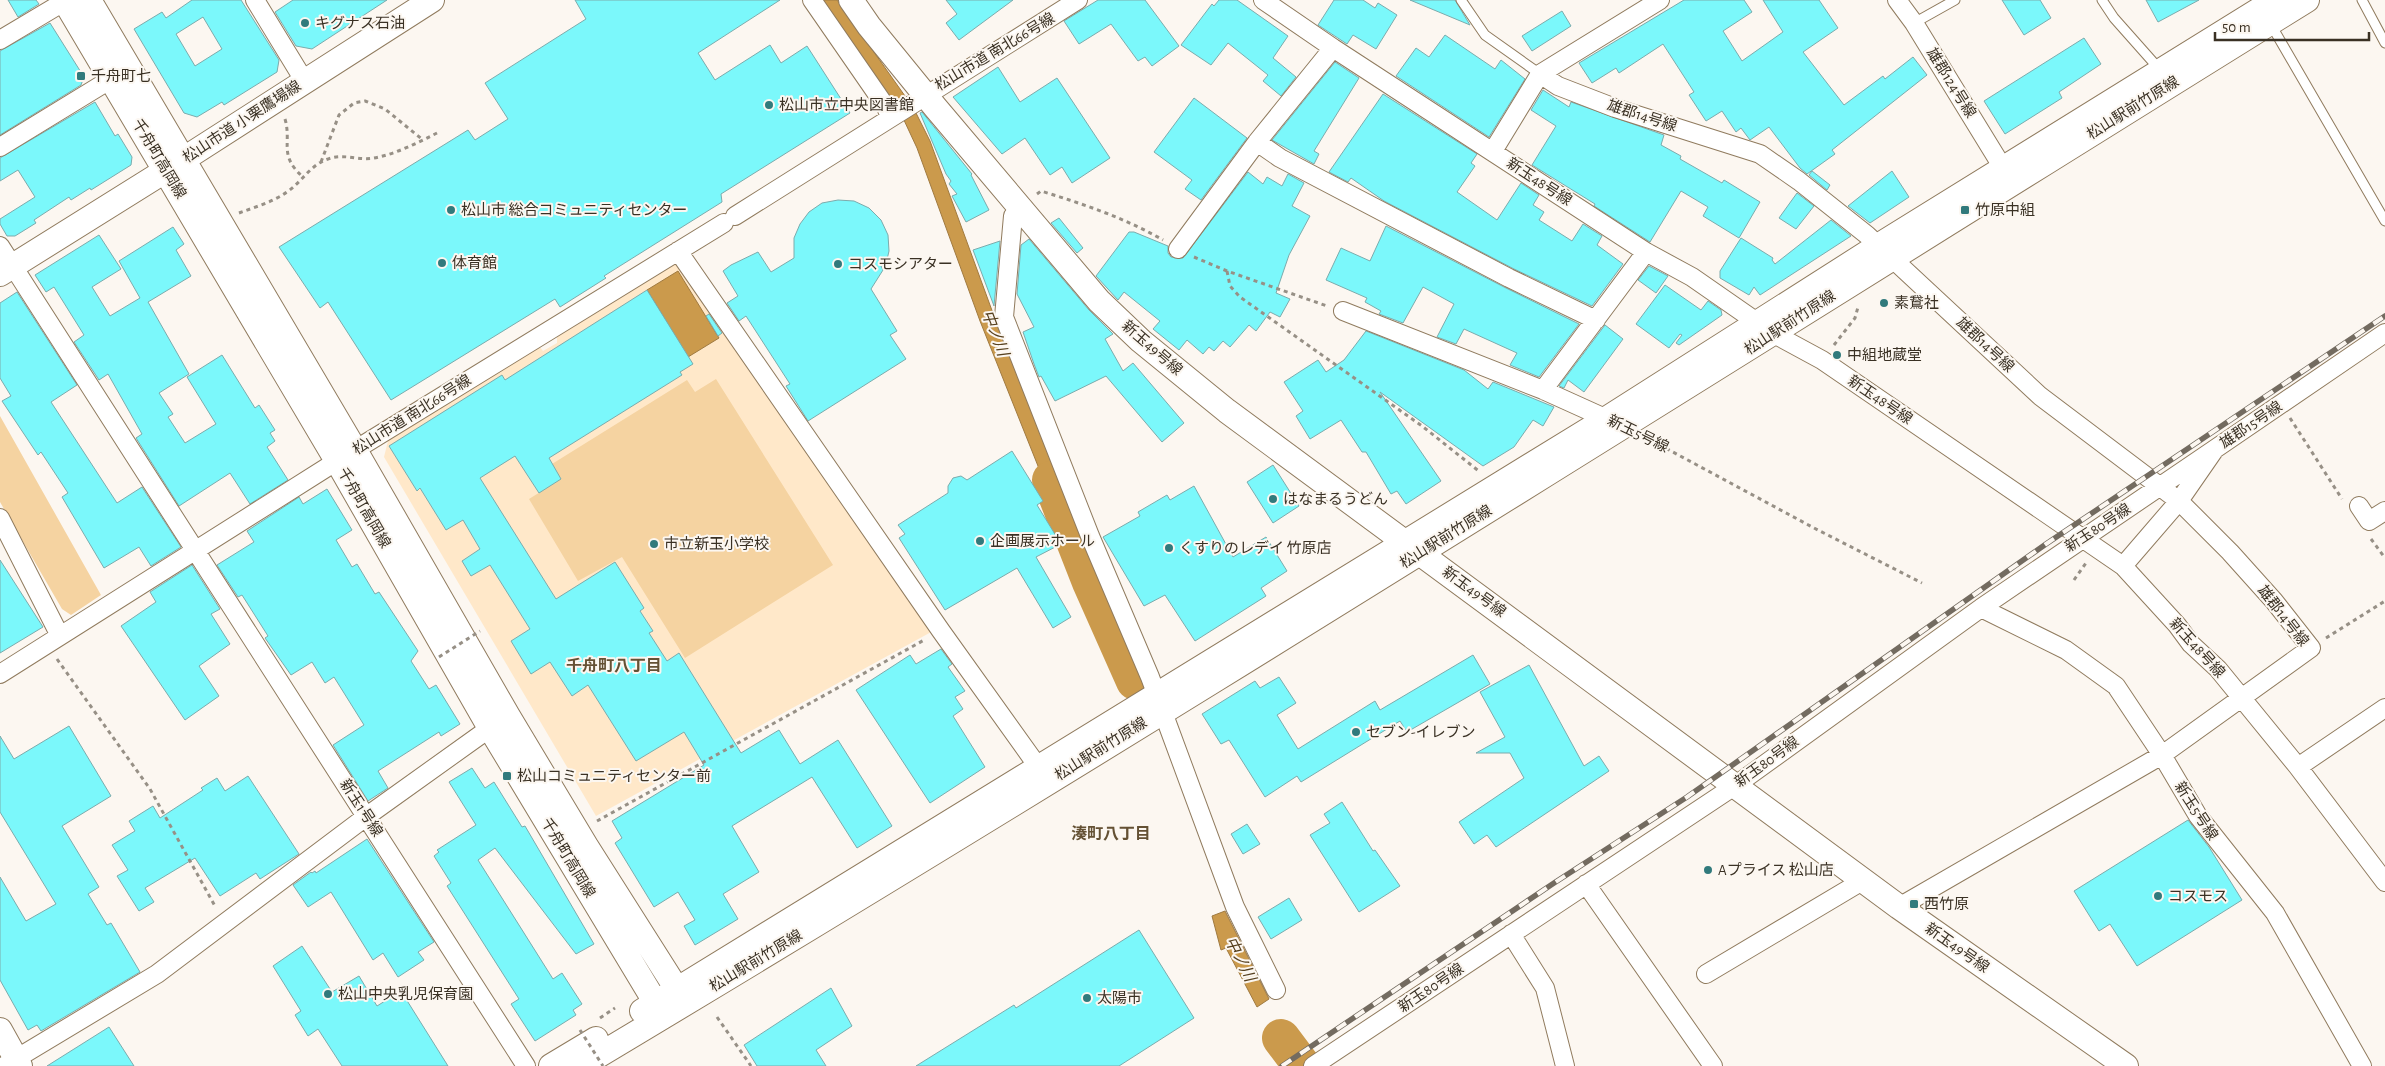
<svg xmlns="http://www.w3.org/2000/svg" width="2385" height="1066" font-family="'Alegreya Sans','Noto Sans JP',sans-serif">
  <rect width="100%" height="100%" fill="#fcf7f1"/>
  <!-- built -->
  <path fill="#ffe8c9" d="M677,261L933,631L596,816L384,457L388,441L539,346L543,351L557,343V336Z"/>
  <!-- green -->
  <path fill="#f5d3a1" d="M716,379L833,565L685,658L622,557L578,581L529,499L561,479L552,464L687,380L695,392Z
    M0,416L101,595L71,615L62,609L0,502Z"/>
  <!-- water -->
  <path fill="#cb9a4c" stroke="#a07a40" d="M820,0H837L905,96L893,103Z
    M915,111L930,141L994,316L1076,525L1064,531L980,321L917,148L903,118Z
    M678,271L719,338L688,357L647,290Z
    M1089,557L1141,677L1130,684L1084,582L1078,562Z
    M1225,911L1269,999L1257,1007L1226,948L1221,950L1212,916Z"/>
  <g fill="none" stroke-linecap="round" stroke-linejoin="round">
    <!-- river -->
    <path stroke="#cb9a4c" stroke-width="38" d="M1051,480L1091,582L1135,681
      M1281,1038L1302,1066"/>
  </g>
  <!-- building -->
  <path fill="#7bf8fb" stroke="#7cabac" fill-rule="evenodd" d="M8,0H36L39,4L18,17Z
    M192,0H241L279,60L277,72L224,105L222,102L197,117L184,113L134,29L162,12L166,18ZM203,17L222,49L195,66L176,34Z
    M293,0H387L312,49L296,46L275,12Z
    M575,0H780L698,53L715,80L770,45L781,63L807,46L850,113L721,194L722,202L604,276L606,278L560,307L555,299L391,400L328,302L320,308L279,247L468,130L475,140L508,119L485,83L586,19Z
    M946,0H1013L959,40L946,23L957,14Z
    M1098,0H1145L1179,46L1152,66L1145,57L1138,61L1111,24L1079,44L1064,21Z
    M1219,0H1237L1288,36L1273,58L1296,77L1281,96L1263,81L1268,75L1228,43L1211,65L1181,45L1212,4L1214,6Z
    M1334,0H1363L1375,8L1378,3L1397,15L1376,49L1353,35L1347,44L1318,25Z
    M1410,0H1455L1470,25Z
    M1684,0H1744L1752,12L1723,31L1742,61L1783,32L1763,0H1819L1838,28L1803,52L1844,105L1883,76L1885,79L1913,57L1927,75L1832,150L1835,154L1807,174L1800,168L1769,127L1750,140L1741,128L1736,132L1722,111L1706,121L1689,95L1694,92L1663,44L1619,73L1616,68L1592,83L1579,63Z
    M2002,0H2040L2051,18L2024,35Z
    M2146,0H2199L2158,22Z
    M1562,11L1571,26L1532,51L1522,36Z
    M50,23L84,77L81,85L0,135V51Z
    M1445,35L1495,69L1501,60L1525,79L1489,137L1396,76L1416,48L1429,57Z
    M2084,38L2101,64L2059,92L2062,98L2005,134L1984,101Z
    M1335,62L1359,78L1314,151L1319,154L1314,164L1272,140Z
    M998,67L1020,102L1057,78L1110,158L1072,183L1062,167L1050,175L1025,138L1002,154L953,97Z
    M1543,90L1569,107L1571,102L1664,135L1661,145L1681,156L1680,159L1722,183L1724,180L1760,202L1739,238L1703,216L1708,207L1681,191L1650,242L1594,206L1595,204L1532,165L1556,126L1531,110Z
    M1383,94L1477,154L1471,163L1475,166L1457,192L1497,220L1521,183L1539,195L1533,205L1544,212L1539,220L1572,241L1583,224L1602,236L1597,245L1623,264L1592,306L1514,269L1384,201L1351,178L1348,182L1329,172Z
    M1194,98L1247,138L1201,200L1185,189L1192,180L1154,152Z
    M95,102L115,136L118,134L132,157L131,165L91,190L90,188L71,200L69,197L34,220L36,223L15,236H7L0,224V219L35,197L18,170L0,181V158Z
    M922,112L972,174L971,175L989,210L966,222L952,196L957,194L949,184L951,181L946,174L920,113Z
    M1812,171L1830,185L1827,190L1809,175Z
    M1892,171L1909,197L1870,223L1848,206Z
    M1248,172L1263,184L1267,177L1282,186L1288,174L1304,183L1292,206L1310,216L1289,255L1276,293L1290,299L1280,317L1270,312L1256,331L1249,325L1230,347L1223,341L1214,351L1209,347L1203,354L1187,340L1179,350L1153,329L1160,321L1124,292L1118,300L1096,276L1129,232H1134L1168,246V253L1171,257L1183,258Z
    M1797,193L1814,206L1796,229L1779,218Z
    M838,200L854,201L869,208L881,220L888,235L889,251L886,264L881,266L883,270L871,289L897,331L890,335L906,359L808,421L786,386L790,384L746,316L739,321L727,303L738,296L723,271L731,265L758,252L771,272L794,258V238L800,224L809,212L822,203Z
    M1059,218L1083,248L1077,253L1051,223Z
    M1831,220L1851,236L1760,295L1754,287L1749,295L1720,278V271L1741,238L1773,258L1772,260L1775,264Z
    M1386,226L1504,287L1579,324L1539,377L1510,365L1517,353L1464,329L1456,344L1437,337L1454,304L1423,287L1403,323L1379,314L1381,311L1365,302L1367,298L1326,280L1341,248L1370,261Z
    M173,227L184,244L176,250L191,276L148,302L189,374L159,393L173,414L168,417L185,443L216,424L187,377L222,355L255,408L259,405L275,430L270,433L275,441L267,447L288,480L250,504L230,473L179,506L136,438L142,434L108,374L99,380L74,342L84,335L54,287L46,292L35,275L99,235L121,269L92,287L110,316L140,298L119,261Z
    M1029,239L1089,310L1113,334L1105,339L1123,371L1133,363L1184,423L1162,442L1106,376L1055,401L1041,376L1039,377L1034,364L1023,332L1034,327L1017,294L1021,245Z
    M1000,241L994,306L973,250Z
    M1649,266L1668,276L1656,293L1638,280Z
    M1665,285L1701,310L1708,301L1721,310L1722,315L1679,345L1676,343L1682,335L1680,334L1669,348L1636,324Z
    M647,290L693,364L680,372L682,375L549,458L561,479L539,493L515,456L480,478L556,599L615,562L644,608L640,611L653,631L649,633L667,661L679,653L741,753L779,730L800,764L838,740L892,826L857,848L812,777L732,826L759,872L723,894L738,919L695,945L684,926L695,920L678,892L654,907L615,843L622,838L612,821L704,765L684,732L636,761L588,685L572,696L550,662L531,674L511,641L530,629L490,565L471,576L462,561L480,549L463,520L446,530L420,488L417,491L389,446L502,375L505,380Z
    M17,292L77,385L51,402L117,503L142,487L181,547L151,566L139,547L104,568L62,497L68,493L41,452L38,455L2,401L11,396L0,378V303Z
    M709,314L722,333L718,336L706,316Z
    M1605,325L1623,339L1584,392L1568,380L1564,388L1559,386Z
    M1366,331L1464,370L1488,389L1493,382L1554,407L1543,426L1533,420L1514,447L1483,466L1380,392L1441,481L1406,504L1397,491L1391,494L1366,452H1362L1341,420L1310,439L1296,416L1303,411L1284,382L1318,360L1326,372L1344,360Z
    M1012,451L1043,501L1037,505L1061,544L1036,557L1071,617L1053,628L1017,568L945,610L899,538L905,534L898,525L948,493V486L953,478L961,476L967,480Z
    M1273,465L1299,506L1273,523L1247,482Z
    M1194,486L1233,557L1266,537L1287,571L1261,588L1266,596L1195,641L1165,595L1144,606L1103,537L1140,516L1138,512L1167,495L1170,500Z
    M327,489L352,530L336,540L352,567L357,564L375,594L379,592L418,651L411,661L429,689L436,685L460,724L441,736L439,732L378,771L388,788L368,801L333,745L364,725L334,677L325,683L312,662L291,675L265,638L268,636L242,595L238,597L217,565L254,542L247,531L299,497L303,504Z
    M0,560L43,627L0,653Z
    M192,565L220,609L211,614L230,644L199,666L219,696L185,720L121,626L156,602L150,592Z
    M941,649L952,664L948,667L965,691L955,697L963,709L953,716L985,767L930,803L856,690L910,655L916,664Z
    M1473,655L1490,684L1407,732L1400,721L1301,782L1297,776L1265,797L1229,740L1221,744L1202,714L1255,681L1260,688L1279,677L1296,703L1277,715L1298,749L1375,701L1380,710Z
    M1529,665L1584,766L1599,756L1609,771L1496,847L1487,835L1474,844L1459,822L1524,778L1510,753H1476L1505,737L1480,692Z
    M69,726L111,796L62,826L99,887L88,894L107,925L111,923L140,972L41,1031L37,1025L28,1030L0,980V877L26,921L56,904L0,812V736L14,759Z
    M472,768L485,788L494,782L522,827L525,826L594,944L576,954L495,848L478,860L553,979L562,973L582,1004L573,1010L576,1015L535,1041L511,1004L519,999L447,886L451,883L434,856L439,852L437,850L476,825L449,782Z
    M248,776L299,854L260,879L256,873L220,896L195,858L145,888L154,902L139,911L117,876L128,870L112,845L135,831L129,821L153,806L160,818L203,790L201,788L217,778L225,791Z
    M1342,802L1373,851L1375,850L1400,886L1359,912L1310,835L1330,823L1324,814Z
    M2188,820L2209,847L2242,900L2137,966L2110,924L2099,931L2074,891Z
    M1247,824L1260,844L1243,854L1231,834Z
    M367,839L434,942L418,952L424,960L398,977L383,953L373,960L331,892L308,907L293,885L311,872L312,873L315,871L316,873Z
    M1289,898L1302,920L1271,939L1258,917Z
    M1139,930L1194,1018L1119,1066H916L1014,1005L1016,1008Z
    M302,946L332,992L359,976L377,1006L401,991L448,1066H342L318,1029L308,1036L295,1015L301,1011L273,966Z
    M831,988L852,1026L816,1050L826,1066H757L744,1045Z
    M109,1027L134,1066H47Z"/>
  <g fill="none" stroke-linecap="round" stroke-linejoin="round">
    <defs>
      <path id="lane" d="M1461,0L1485,35L1540,74
        M2102,0L2114,18L2161,71
        M2362,0L2385,43
        M1914,23L1955,0
        M2270,23L2385,221"/>
      <path id="street" d="M255,0L305,82
        M812,0L886,107L890,117
        M1263,0L1333,48L1646,252L1692,277L1774,334L1822,360L2123,566L2177,625L2191,644L2218,669L2298,767L2385,882
        M1897,0L1914,23L2003,168
        M0,40L67,0
        M1540,74L1660,0
        M1257,142L1280,158L1509,278L1596,320
        M0,147L121,73
        M1493,151L1540,74L1558,86L1615,108L1760,154L1799,181L1867,235L2040,396L2179,501L2230,552L2274,601L2311,648L2162,755L1899,907
        M1021,207L1013,216L1004,317L1090,536L1150,677L1235,907L1276,990
        M735,216L1078,0
        M0,246L526,1066
        M1178,249L1257,142L1333,48
        M678,251L941,631L1039,768
        M1343,311L1543,390L1616,423
        M1543,390L1646,252
        M2359,506L2369,521L2385,511
        M0,518L60,636
        M2123,566L2179,501L2215,449L2385,333
        M1981,608L2066,650L2116,686L2162,755L2198,816L2275,913L2362,1066
        M0,674L337,461L724,223
        M2298,767L2385,708
        M1586,884L1713,1066
        M1511,934L1545,988L1565,1066
        M1706,974L1864,880
        M4,1066L157,974L367,816L490,728
        M1313,1066L1736,785L1981,608L2215,449"/>
      <path id="secondary" d="M64,0L337,461L490,728L663,1015
        M89,0L355,450L508,716L586,846L685,1002
        M851,0L869,26L935,107L1099,301L1141,341L1227,411L1899,907L2126,1066
        M0,274L184,159L432,0
        M642,1011L1606,419L1878,246L2275,0
        M0,1030L20,1066
        M551,1066L596,1039
        M581,1066C1161,719 1732,357 2307,0"/>
    </defs>
    <!-- lane casing -->
    <use href="#lane" stroke="#907b5e" stroke-width="11"/>
    <!-- street casing -->
    <use href="#street" stroke="#907b5e" stroke-width="20"/>
    <!-- secondary casing -->
    <use href="#secondary" stroke="#907b5e" stroke-width="26"/>
    <!-- path -->
    <path stroke="#979086" stroke-width="3" stroke-dasharray="4 4" stroke-linecap="butt" d="M285,119C292,143 278,155 303,177
      M321,162L339,115L354,103L365,101L385,109L423,140
      M1037,194L1041,191C1083,204 1125,218 1163,240
      M239,213C255,207 273,202 287,192C303,181 310,165 328,159C344,153 359,161 374,158C396,154 417,143 437,133
      M1194,257L1227,271L1327,306
      M1227,271L1230,286L1240,297L1422,426L1480,472
      M1834,345L1855,318L1858,307
      M2290,418L2342,499
      M1645,437L1814,528L1922,583
      M2371,539L2385,558
      M2074,580L2086,563
      M2326,638L2385,601
      M57,659L150,789L216,908
      M597,821L926,639
      M717,1017L751,1066
      M600,1018L615,1008"/>
    <!-- lane -->
    <use href="#lane" stroke="#fff" stroke-width="9"/>
    <!-- street -->
    <use href="#street" stroke="#fff" stroke-width="18"/>
    <!-- secondary -->
    <use href="#secondary" stroke="#fff" stroke-width="24"/>
    <defs>
      <path id="rail" d="M1282,1066L1554,883L1687,797L2046,544L2385,316"/>
    </defs>
    <!-- rail casing -->
    <use href="#rail" stroke="#736b60" stroke-width="5.5"/>
    <!-- rail -->
    <use href="#rail" stroke="#fcf7f1" stroke-width="4" stroke-dasharray="11" stroke-linecap="butt"/>
    <!-- path-bridge -->
    <path stroke="#979086" stroke-width="3" stroke-dasharray="4 4" stroke-linecap="butt" d="M439,657L480,631
      M580,1030L603,1066"/>
  </g>
  <!-- markers -->
  <g fill="#317a7c" stroke="#fcf7f1" stroke-width="2">
    <circle cx="305" cy="23" r="5"/>
    <rect x="76" y="71" width="10" height="10" rx="2.5"/>
    <circle cx="769" cy="105" r="5"/>
    <circle cx="451" cy="210" r="5"/>
    <rect x="1960" y="205" width="10" height="10" rx="2.5"/>
    <circle cx="442" cy="263" r="5"/>
    <circle cx="838" cy="264" r="5"/>
    <circle cx="1884" cy="303" r="5"/>
    <circle cx="1837" cy="355" r="5"/>
    <circle cx="1273" cy="499" r="5"/>
    <circle cx="980" cy="541" r="5"/>
    <circle cx="654" cy="544" r="5"/>
    <circle cx="1169" cy="548" r="5"/>
    <circle cx="1356" cy="732" r="5"/>
    <rect x="502" y="771" width="10" height="10" rx="2.5"/>
    <circle cx="1708" cy="870" r="5"/>
    <circle cx="2158" cy="896" r="5"/>
    <rect x="1909" y="899" width="10" height="10" rx="2.5"/>
    <circle cx="328" cy="994" r="5"/>
    <circle cx="1087" cy="998" r="5"/>
  </g>
  <g text-anchor="middle" dominant-baseline="central" stroke-width="4" stroke-linejoin="round" paint-order="stroke">
    <!-- poi labels -->
    <g font-size="15" fill="#3a3124" stroke="#fcf7f1" text-anchor="start">
      <text x="315" y="23">キグナス石油</text>
      <text x="91" y="76">千舟町七</text>
      <text x="779" y="105">松山市立中央図書館</text>
      <text x="461" y="210">松山市 総合コミュニティセンター</text>
      <text x="1975" y="210">竹原中組</text>
      <text x="452" y="263">体育館</text>
      <text x="848" y="264">コスモシアター</text>
      <text x="1894" y="303">素鵞社</text>
      <text x="1847" y="355">中組地蔵堂</text>
      <text x="1283" y="499">はなまるうどん</text>
      <text x="990" y="541">企画展示ホール</text>
      <text x="664" y="544">市立新玉小学校</text>
      <text x="1179" y="548">くすりのレデイ 竹原店</text>
      <text x="1366" y="732">セブン-イレブン</text>
      <text x="517" y="776">松山コミュニティセンター前</text>
      <text x="1718" y="870">Aプライス 松山店</text>
      <text x="2168" y="896">コスモス</text>
      <text x="1924" y="904">西竹原</text>
      <text x="338" y="994">松山中央乳児保育園</text>
      <text x="1097" y="998">太陽市</text>
    </g>
    <!-- street labels -->
    <g font-size="15" fill="#3a3124" stroke="#fcf7f1">
      <text transform="translate(995 52) rotate(-31)">松山市道 南北66号線</text>
      <text transform="translate(1951 83) rotate(58)">雄郡124号線</text>
      <text transform="translate(2133 108) rotate(-32)">松山駅前竹原線</text>
      <text transform="translate(1642 116) rotate(18)">雄郡14号線</text>
      <text transform="translate(242 122) rotate(-33)">松山市道 小栗鷹場線</text>
      <text transform="translate(159 159) rotate(59)">千舟町高岡線</text>
      <text transform="translate(1539 182) rotate(33)">新玉48号線</text>
      <text transform="translate(1790 323) rotate(-33)">松山駅前竹原線</text>
      <text transform="translate(1985 345) rotate(43)">雄郡14号線</text>
      <text transform="translate(1152 348) rotate(41)">新玉49号線</text>
      <text transform="translate(1880 400) rotate(34)">新玉48号線</text>
      <text transform="translate(412 415) rotate(-32)">松山市道 南北66号線</text>
      <text transform="translate(2251 425) rotate(-34)">雄郡15号線</text>
      <text transform="translate(1638 434) rotate(26)">新玉5号線</text>
      <text transform="translate(364 508) rotate(60)">千舟町高岡線</text>
      <text transform="translate(2098 528) rotate(-33)">新玉80号線</text>
      <text transform="translate(1446 537) rotate(-32)">松山駅前竹原線</text>
      <text transform="translate(1474 592) rotate(36)">新玉49号線</text>
      <text transform="translate(2283 616) rotate(52)">雄郡14号線</text>
      <text transform="translate(2197 648) rotate(48)">新玉48号線</text>
      <text transform="translate(1101 749) rotate(-32)">松山駅前竹原線</text>
      <text transform="translate(1767 762) rotate(-36)">新玉80号線</text>
      <text transform="translate(361 808) rotate(57)">新玉1号線</text>
      <text transform="translate(2196 811) rotate(57)">新玉5号線</text>
      <text transform="translate(568 858) rotate(59)">千舟町高岡線</text>
      <text transform="translate(1957 948) rotate(35)">新玉49号線</text>
      <text transform="translate(756 961) rotate(-31)">松山駅前竹原線</text>
      <text transform="translate(1431 988) rotate(-34)">新玉80号線</text>
    </g>
    <!-- water labels -->
    <g font-size="16" font-style="italic" fill="#574120" stroke="#fcf7f1">
      <text transform="translate(995 333) rotate(69)">中ノ川</text>
      <text transform="translate(1240 959) rotate(63)">中ノ川</text>
    </g>
    <!-- neighbourhood labels -->
    <g font-size="16" font-weight="bold" fill="#645134" stroke="#fcf7f1">
      <text x="614" y="666">千舟町八丁目</text>
      <text x="1111" y="834">湊町八丁目</text>
    </g>
  </g>
  <!-- scale -->
  <path d="M2215 32v8h154v-8" fill="none" stroke="#3a3124" stroke-width="2.5"/>
  <text x="2222" y="32" font-size="15" fill="#3a3124" stroke="#fcf7f1" stroke-width="4" paint-order="stroke">50 m</text>
</svg>
